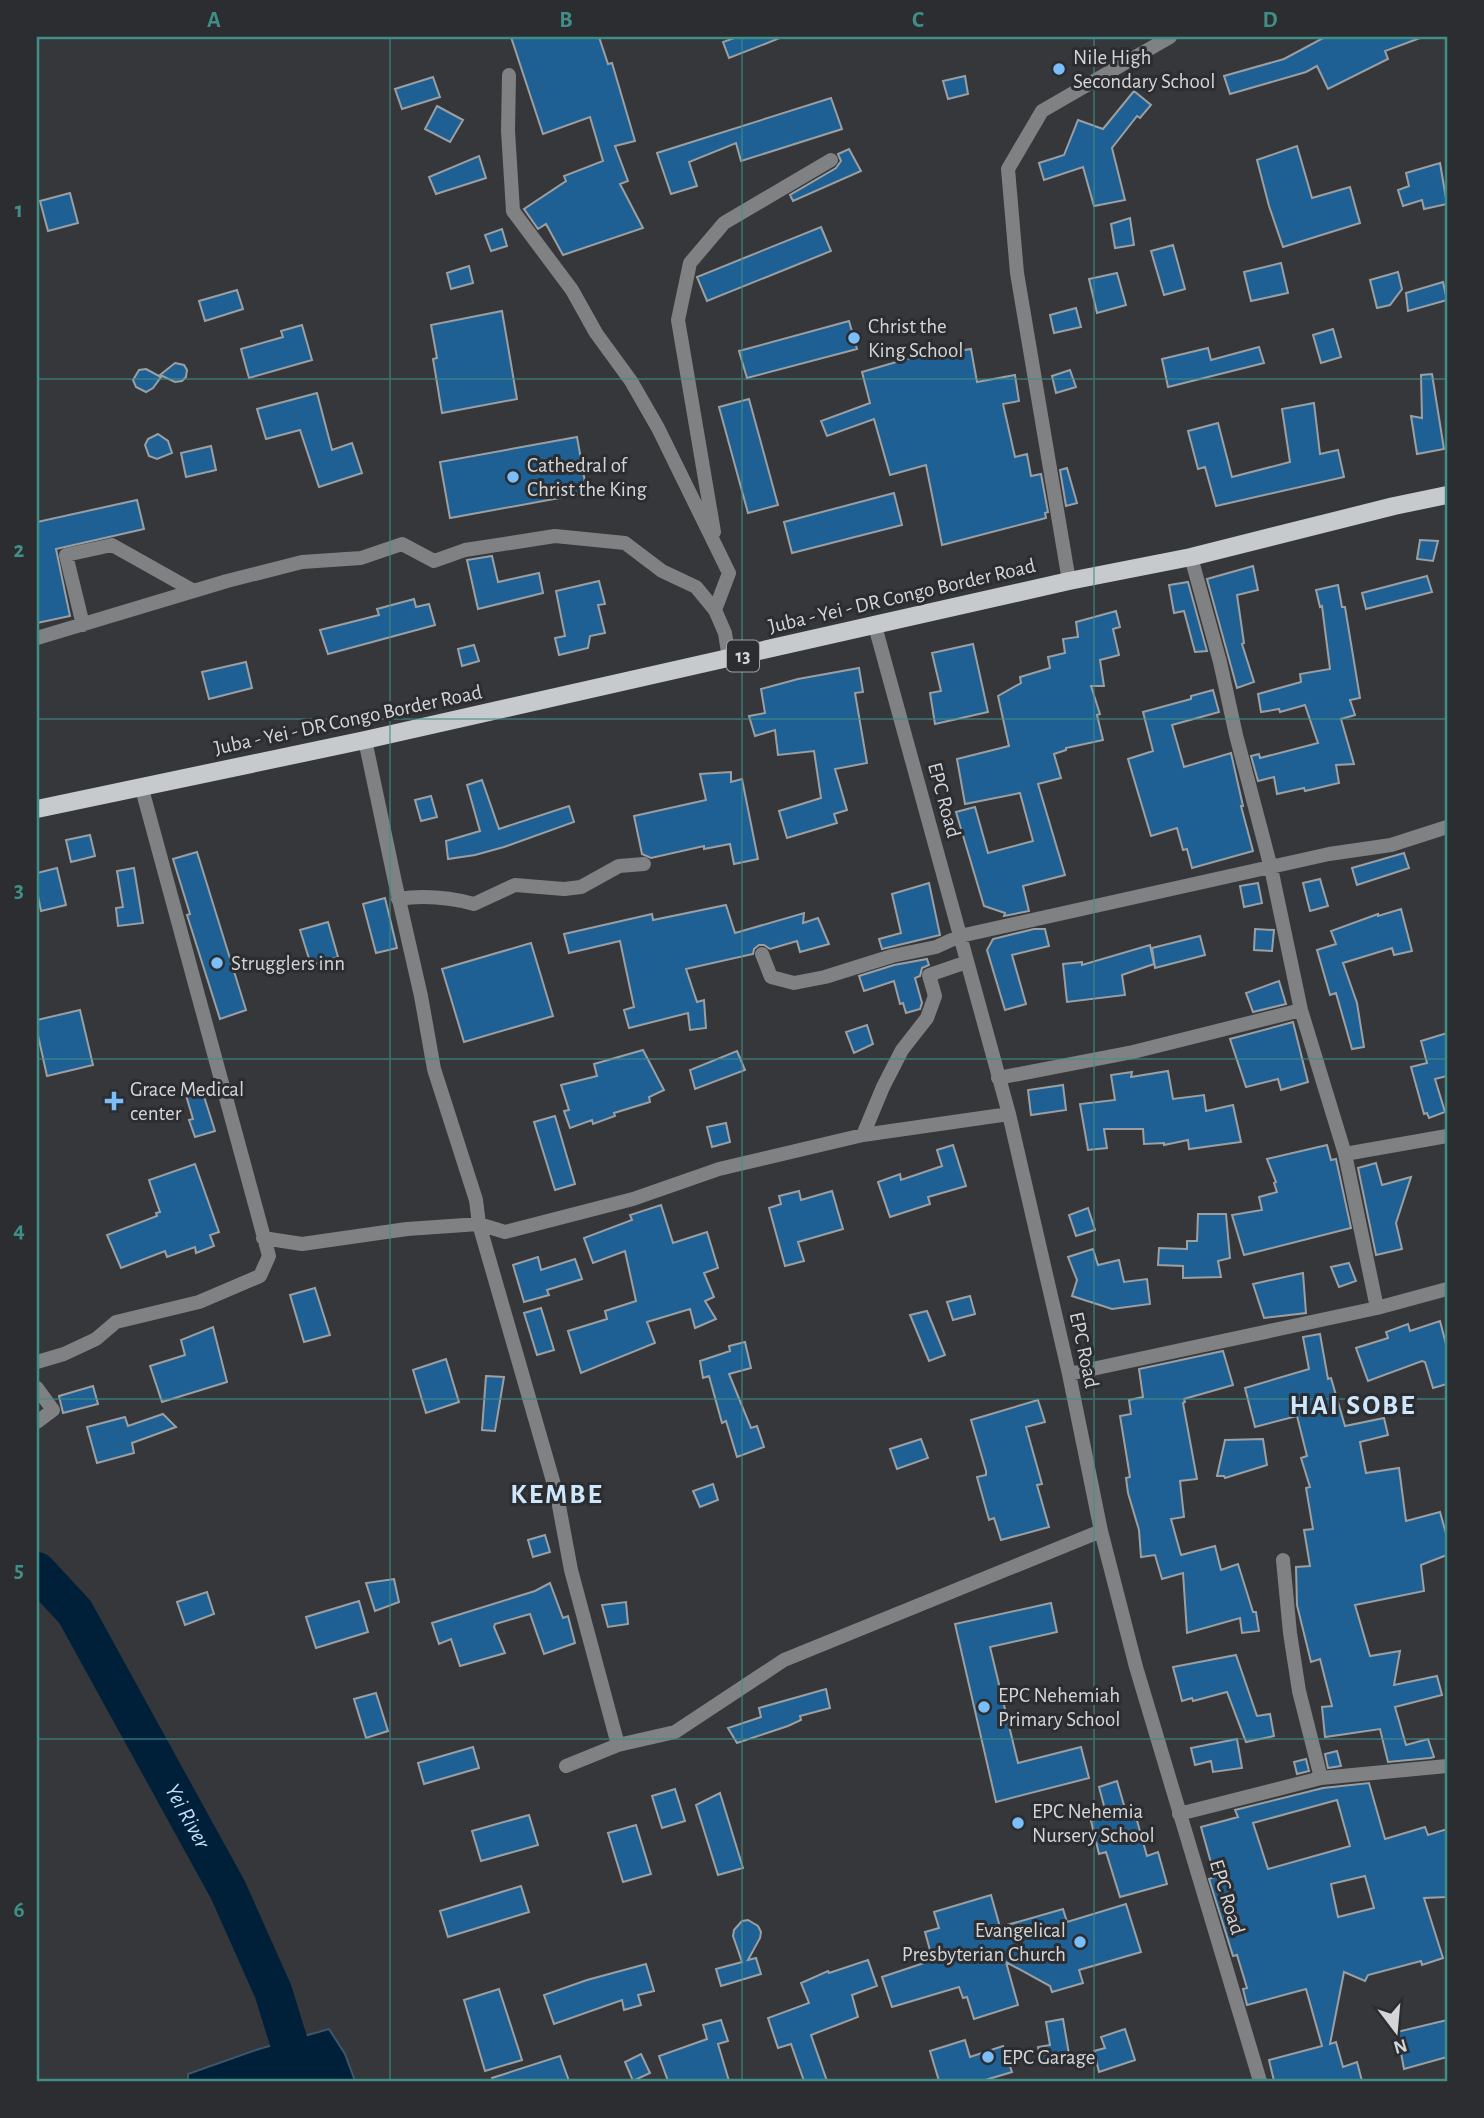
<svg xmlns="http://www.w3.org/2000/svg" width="1484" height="2118" font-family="'Alegreya Sans',sans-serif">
  <rect width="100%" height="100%" fill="#35373a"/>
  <!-- water -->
  <path fill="#00203a" stroke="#3f5669" stroke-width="2" d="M329,2029L345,2054L355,2081H188V2074L259,2049Z"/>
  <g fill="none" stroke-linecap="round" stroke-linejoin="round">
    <!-- river -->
    <path stroke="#00203a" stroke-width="38" id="s1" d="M37,1571L75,1612L228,1890L273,1991L301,2081"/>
  </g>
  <!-- building -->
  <path fill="#1e6093" stroke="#9c9fa2" stroke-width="2" fill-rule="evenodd" d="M511,37H599L608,64L612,63L635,141L615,146L628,181L620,184L643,228L563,255L546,224L538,229L524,209L566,181L564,176L603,161L590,117L543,134Z
    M737,37H779L780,38L729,58L723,42Z
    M1325,37L1420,38L1385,51L1388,59L1328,89L1317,66L1306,72L1230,94L1224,76L1284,59Z
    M965,76L968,94L948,99L943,81Z
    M433,77L440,97L402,109L395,89Z
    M1134,91L1151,105L1140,118L1137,116L1112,148L1125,200L1094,206L1083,167L1044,180L1039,163L1064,155L1078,120L1103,129Z
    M831,98L842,129L741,161L736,143L689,162L697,186L671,194L657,153Z
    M437,106L463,120L450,142L425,129Z
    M1297,146L1312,198L1350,187L1360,223L1283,247L1269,206L1257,160Z
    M849,149L861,171L793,201L790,195L836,168L841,161L838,154Z
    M479,156L486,178L436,194L429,177Z
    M1440,163L1447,204L1424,209L1422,200L1403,206L1398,190L1409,186L1406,173Z
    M70,193L78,223L48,231L40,201Z
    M1130,218L1134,245L1115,248L1111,224Z
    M821,227L831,251L707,301L697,277Z
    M502,229L507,246L491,251L485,235Z
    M1173,245L1185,289L1164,295L1151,251Z
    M1281,263L1288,293L1251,301L1244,272Z
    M469,266L473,283L451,289L447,273Z
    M1398,272L1402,289L1390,305L1377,308L1370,280Z
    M1117,273L1126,305L1097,313L1089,279Z
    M1443,282L1447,300L1408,311L1406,293Z
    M237,290L243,309L205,321L199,301Z
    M1076,308L1081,327L1054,333L1050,315Z
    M502,311L517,399L442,413L433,359L437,358L431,325Z
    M849,321L857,349L747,378L739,351Z
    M302,325L312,360L249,378L241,349L283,337L281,331Z
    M1333,329L1341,357L1321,363L1313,335Z
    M1259,347L1264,363L1168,387L1162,359L1208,348L1211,360Z
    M971,349L977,382L1015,375L1019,401L1003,404L1015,457L1027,454L1031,476L1041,474L1048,512L1045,513L1046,518L942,545L926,465L890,475L874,419L827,436L821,421L870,403L862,372L910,358Z
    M175,363L184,365L187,370L186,377L182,381L175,382L160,375Z
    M146,369L161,377L153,388L146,392L136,387L133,380L139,370Z
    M1070,370L1076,387L1056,393L1052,376Z
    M1432,374L1444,449L1417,454L1411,416L1422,418L1421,375Z
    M317,393L332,450L352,443L362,473L319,487L300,430L266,439L257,409Z
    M749,399L778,505L748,513L719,407Z
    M1314,403L1320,454L1338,450L1344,477L1216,506L1205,467L1198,469L1188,431L1218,423L1232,477L1290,462L1282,409Z
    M158,434L168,441L172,453L157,459L149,456L145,445L148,439Z
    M577,437L587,493L450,518L440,462Z
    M211,446L216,470L186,477L181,453Z
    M1067,468L1077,503L1066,506L1060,470Z
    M894,493L902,525L792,553L784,522Z
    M137,500L144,529L56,549L70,616L37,623V522Z
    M1420,540L1438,541L1433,561L1417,559Z
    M492,556L498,582L539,573L543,593L478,609L467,560Z
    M1253,566L1258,590L1237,595L1244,643L1242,644L1254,682L1237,688L1207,579Z
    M1427,576L1432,592L1366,609L1362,593Z
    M599,581L605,604L598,605L605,633L590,636L588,648L559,655L555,638L565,636L556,591Z
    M1188,582L1207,651L1195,652L1184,611L1174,613L1169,585Z
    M1338,585L1342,607H1345L1360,698L1350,700L1355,715L1341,719L1354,764L1336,765L1339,783L1305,791L1304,788L1277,794L1274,777L1258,781L1251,756L1259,754L1260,758L1318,743L1305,705L1280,712L1279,709L1261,712L1258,694L1301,682L1300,674L1330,669L1322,606L1320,607L1316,590Z
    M414,599L416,607L429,604L435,625L328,654L320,630L379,615L377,609Z
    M1116,611L1120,627L1113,629L1119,655L1100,660L1104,686H1091L1100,714L1097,715L1103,740L1066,748V750L1054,754L1061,778L1038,784L1065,875L1023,886L1029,911L1004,916L1005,913L984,906L956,812L975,807L988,853L1033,841L1020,793L965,804L957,759L1009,746L998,696L1021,683L1020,677L1050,668L1048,657L1065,653L1063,639L1078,637L1076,622Z
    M973,644L988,712L935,724L930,693L941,691L932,653Z
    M474,645L479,661L462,666L458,649Z
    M246,662L252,688L209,699L202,672Z
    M859,668L863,692L855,693L867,763L835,769L847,810L834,814L837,823L787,838L779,811L821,798L814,751L778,755L775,730L755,736L749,716L765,713L761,689L798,679Z
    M1213,690L1219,712L1172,725L1184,767L1231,753L1243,806H1241L1253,851L1192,868L1187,849L1183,850L1177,828L1151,836L1128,759L1153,751L1143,712L1191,699V696Z
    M731,772V782L742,779L758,859L734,864L730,844L704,849V846L651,858L642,854L634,816L706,800L700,774Z
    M482,780L499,829L569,806L574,822L504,847L475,855L448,859L446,841L480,831L467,785Z
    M431,796L437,817L421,821L415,800Z
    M90,835L95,856L71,862L66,840Z
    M197,852L246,1010L220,1019L187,915L190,914L173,859Z
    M1404,853L1409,868L1357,885L1352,868Z
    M57,868L66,905L41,911L37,891V873Z
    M134,868L143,923L118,926L116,908L123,907L117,871Z
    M1320,879L1328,906L1310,911L1303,883Z
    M929,883L940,935L882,949L879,939L901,933L892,894Z
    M1258,883L1262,903L1244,907L1240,886Z
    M385,898L397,948L376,953L363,904Z
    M726,905L735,933L804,913L803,923L818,918L829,944L800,952L797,941L770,949L764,945H759L754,949L753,954L686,969L697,1002L704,1000L706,1028L690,1030L688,1013L629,1028L624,1010L634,1007L620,941L569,953L564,934L652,914L653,920Z
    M1401,909L1412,951L1394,955L1392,948L1343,963L1357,1003L1364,1047L1352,1049L1336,993L1330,995L1317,950L1336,944L1331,931L1378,914V916Z
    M328,922L338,957L311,965L300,930Z
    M1034,929H1045L1049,946L1012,955L1026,1004L1005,1010L987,950L993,939Z
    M1255,929L1274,930L1272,951L1254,950Z
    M1200,936L1205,955L1155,968L1152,948Z
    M531,943L553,1016L464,1042L442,969Z
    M1150,945L1154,964L1122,975L1125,995L1067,1002L1063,964L1082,962V965Z
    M927,959L929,965L922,968L920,976L915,978L922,1003L920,1009L906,1013L903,1003L900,1004L894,981L864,991L859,976L894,965Z
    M1279,981L1286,1004L1253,1012L1246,993Z
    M80,1010L93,1065L47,1076L37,1031V1020Z
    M1293,1022L1308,1082L1281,1090L1278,1079L1246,1087L1230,1039Z
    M867,1025L873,1044L854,1053L846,1032Z
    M1447,1033V1076L1435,1079L1445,1112L1429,1118L1427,1113L1424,1114L1411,1067L1427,1063L1421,1041Z
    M643,1050L664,1090L649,1097L650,1102L614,1113L615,1116L593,1124L592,1120L570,1128L564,1111L569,1110L561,1085L597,1076L594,1064Z
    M737,1051L745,1070L695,1089L690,1070Z
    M1168,1071L1173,1099L1204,1095L1206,1111L1233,1105L1241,1142L1189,1149L1188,1140L1164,1145V1143L1144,1144L1143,1129H1104L1107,1148L1088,1150L1080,1104L1115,1100L1111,1075L1132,1072L1131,1077Z
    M1063,1085L1066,1110L1031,1115L1028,1090Z
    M201,1087L215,1131L195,1137L189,1120L193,1119L185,1092Z
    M555,1116L575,1184L555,1190L534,1122Z
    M726,1123L730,1142L712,1147L707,1127Z
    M953,1145L966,1186L928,1197L930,1204L890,1217L878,1182L900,1174L901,1180L942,1166L937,1150Z
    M1327,1145L1331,1160L1336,1159L1351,1228L1244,1255L1232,1215L1262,1210L1259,1197L1277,1192L1274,1183L1276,1182L1267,1159Z
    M1376,1163L1382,1185L1411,1177L1396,1223L1402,1249L1376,1255L1358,1168Z
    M195,1164L219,1232L210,1235L214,1246L196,1253L195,1247L167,1257L165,1251L121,1268L107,1235L157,1216L156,1213L160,1212L149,1180Z
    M799,1191L801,1200L832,1191L843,1229L798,1242L804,1261L785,1266L769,1208L781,1204L779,1196Z
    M661,1205L673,1243L707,1232L718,1268L704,1273L714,1297L705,1301L716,1319L695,1328L690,1309L647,1322L655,1343L581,1373L568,1331L607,1319L605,1311L636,1301L625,1251L593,1263L584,1238L632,1220L630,1215Z
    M1088,1208L1095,1230L1076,1236L1069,1215Z
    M1198,1214H1226L1230,1258L1218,1261L1221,1277L1183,1278V1266L1158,1265L1159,1248L1187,1249V1241H1197Z
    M1093,1249L1098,1265L1119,1260L1124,1282L1147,1279L1150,1304L1112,1309L1072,1296L1077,1280L1068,1257Z
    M538,1257L541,1270L575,1259L582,1279L547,1290L549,1295L524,1302L513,1265Z
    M1349,1263L1356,1281L1339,1287L1331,1267Z
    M1303,1273L1306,1313L1264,1318L1253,1284Z
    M315,1288L330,1335L304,1342L290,1295Z
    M970,1296L975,1314L953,1320L947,1302Z
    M541,1308L554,1350L537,1355L524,1313Z
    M927,1311L945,1355L929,1361L910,1315Z
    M1440,1321L1447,1348V1384L1433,1388L1425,1362L1422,1361L1368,1381L1356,1348L1388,1338L1386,1332L1408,1324L1410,1331Z
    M213,1327L227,1382L162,1402L150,1366L185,1355L181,1340Z
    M1320,1334L1328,1379L1331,1378L1345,1426L1384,1418L1388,1435L1360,1442L1366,1473L1399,1468L1406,1521L1440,1512L1447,1537V1555L1421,1565L1424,1591L1355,1605L1370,1656L1400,1651L1394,1685L1437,1676L1442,1695L1395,1707L1406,1745L1428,1739L1434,1757L1430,1758L1388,1762L1380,1729L1325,1737L1322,1707L1332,1706L1320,1659L1311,1662L1297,1605L1296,1567L1310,1566L1304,1530L1313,1529L1306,1488L1310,1487L1301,1458L1307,1456L1297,1416L1255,1427L1245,1388L1309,1369L1303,1337Z
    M745,1342L751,1368L729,1374L751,1428L757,1426L764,1447L737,1457L726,1421L722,1423L709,1376L703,1378L700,1361L730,1351L729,1346Z
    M1223,1351L1233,1385L1184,1399L1185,1402L1183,1403L1197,1479L1180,1481L1184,1517L1171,1519L1181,1555L1215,1546L1221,1570L1238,1564L1253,1612H1256L1259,1631L1242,1633L1240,1618L1187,1633L1183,1573L1162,1579L1155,1555L1141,1557L1139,1530L1128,1493L1126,1478L1130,1477L1120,1416L1131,1414L1129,1400L1143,1397L1139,1369Z
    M446,1359L459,1402L426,1413L413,1370Z
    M486,1376L504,1377L495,1431L482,1430Z
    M93,1386L98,1404L63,1413L59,1396Z
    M1038,1400L1045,1422L1026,1427L1042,1484L1037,1485L1049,1527L1001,1540L994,1518L989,1520L977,1477L986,1475V1471L971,1420Z
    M163,1414L176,1427L132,1443L134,1453L97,1463L87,1427L125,1417L128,1426Z
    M921,1439L928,1458L897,1469L890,1449Z
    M1263,1439L1267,1465L1225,1478L1224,1476H1217L1225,1440Z
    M713,1484L718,1500L700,1507L693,1491Z
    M545,1535L550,1552L533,1557L528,1540Z
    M394,1579L399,1602L375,1611L366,1583Z
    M550,1583L563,1618L568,1616L575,1643L544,1654L530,1614L495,1624L494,1627L505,1653L460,1666L451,1639L439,1644L432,1623L535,1591Z
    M207,1592L214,1614L185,1625L177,1602Z
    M359,1601L368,1632L316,1648L306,1617Z
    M626,1602L628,1624L608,1627L602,1605Z
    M1051,1603L1057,1632L990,1647L1018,1763L1081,1747L1089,1778L996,1802L955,1624Z
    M1236,1655L1257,1716L1270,1714L1274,1736L1246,1742L1227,1692L1193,1701L1192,1698L1182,1701L1173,1667Z
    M826,1689L830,1708L800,1716L801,1720L788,1726L737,1743L728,1728L761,1717L759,1708Z
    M376,1693L388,1731L366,1738L354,1699Z
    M1237,1739L1242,1768L1213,1772L1211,1761L1195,1765L1191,1748Z
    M473,1747L479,1768L424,1784L418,1763Z
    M1337,1751L1341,1766L1328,1768L1325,1754Z
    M1306,1759L1309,1771L1297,1774L1294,1762Z
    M1117,1781L1128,1819L1136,1817L1147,1856L1158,1852L1167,1884L1120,1897L1106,1852L1099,1854L1091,1821L1107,1817L1099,1787Z
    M1369,1783L1385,1839L1425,1827L1428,1835L1447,1829V1897L1424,1898L1443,1958L1422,1965L1421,1961L1368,1975L1365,1981L1344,1972L1330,2044L1336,2042L1343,2067L1357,2062L1362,2081H1274L1269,2060L1322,2046L1306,1989L1247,2005L1243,1989L1247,1988L1237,1955L1233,1956L1209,1879L1215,1877L1201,1827L1238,1817L1235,1810L1323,1788ZM1337,1800L1350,1846L1268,1869L1253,1823ZM1365,1876L1374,1908L1338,1917L1331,1884Z
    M675,1789L685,1821L662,1828L652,1796Z
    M720,1793L743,1868L718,1875L696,1805Z
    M529,1815L538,1845L481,1861L472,1831Z
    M636,1825L651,1874L623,1882L608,1833Z
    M521,1886L529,1912L448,1937L440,1911Z
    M991,1895L1000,1927L1063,1909L1067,1922L1126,1904L1141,1952L1079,1970L1083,1983L1052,1992L1050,1986L1006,1962L1018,2005L974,2019L967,1997L963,1998L959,1987L892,2007L882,1977L927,1962L926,1955L931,1954L925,1932L939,1928L934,1912Z
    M748,1920L758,1926L761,1932L760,1938L748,1960L756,1958L761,1974L721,1986L716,1969L742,1962L733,1936L734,1930L742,1921Z
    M868,1960L877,1986L852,1995L858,2017L811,2035L827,2081H804L791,2044L778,2048L768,2018L809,2003L801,1983L828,1971L829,1973Z
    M646,1964L654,1991L638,1995L641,2005L624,2010L622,2000L554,2024L544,1995L587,1980Z
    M499,1989L522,2060L485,2071L464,2000Z
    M1063,2019L1070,2060L1041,2065L1038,2047L1050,2045L1046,2022Z
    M721,2020L728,2041L718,2044L729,2081H668L659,2056L707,2039L703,2025Z
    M1447,2020V2057L1404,2069L1397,2032Z
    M1125,2029L1135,2060L1099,2072L1094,2051L1105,2048L1101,2037Z
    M965,2040L970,2057L1003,2046L1012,2072L982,2081H939L930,2051Z
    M641,2054L650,2073L633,2081L625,2062Z
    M560,2056L569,2081H493L492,2078Z"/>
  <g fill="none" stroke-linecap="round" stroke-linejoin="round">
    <!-- minor -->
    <path stroke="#7f8182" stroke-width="14" d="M509,75L508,131L513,211L572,290L596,333L631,381L658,428L729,573L715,610
      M714,532L678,320L690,263L724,223L831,160
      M1191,557L1220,662L1236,735L1271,868L1301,1010L1345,1154L1377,1308
      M83,625L66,555L112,545L194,591
      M875,626L1009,1114L1069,1374L1101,1531L1136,1667L1260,2081
      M37,638L227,581L302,562L361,558L402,544L434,561L465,550L555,536L625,543L662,571L696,587L715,610L725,633L729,659
      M398,899C425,895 448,897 474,904L515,885L564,889L581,887L619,866L644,864
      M762,954L771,977L794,983L825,977L892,956L936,947L960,936L1329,854L1391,845L1447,827
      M998,1078L1133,1052L1301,1010
      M863,1135L883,1087L902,1050L927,1018L935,996L929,975L967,962
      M1345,1154L1447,1136
      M263,1238L302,1244L407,1229L479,1224L476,1200L434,1069L421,996L395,882L365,740
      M37,1362L64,1354L96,1339L116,1322L199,1302L260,1276L269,1256L142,789
      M1069,1374L1377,1308L1447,1289
      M37,1388L53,1410L37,1422
      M1283,1560L1290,1633L1299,1691L1321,1778
      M618,1745L571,1570L557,1495L479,1224L505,1232L633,1199L719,1169L863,1135L1009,1114
      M566,1766L618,1745L675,1732L784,1660L1101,1531
      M1179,1814L1321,1778L1447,1766"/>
    <!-- tertiary -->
    <path stroke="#7f8182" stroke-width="14" d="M1069,581L1017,273L1008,169L1042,111L1170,37"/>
    <!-- primary -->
    <path stroke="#c7cacd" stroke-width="18" d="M37,809L365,740L1069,581L1191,557L1394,506L1447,495"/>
  </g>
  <!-- grid -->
  <path fill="none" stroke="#408e88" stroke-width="2" stroke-opacity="0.55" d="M390,37V2081M742,37V2081M1094,37V2081M37,379H1447M37,719H1447M37,1059H1447M37,1399H1447M37,1739H1447"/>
  <!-- markers -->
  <g fill="#7cbef9" stroke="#2b2d30" stroke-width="2.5">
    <circle cx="1059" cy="69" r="7"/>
    <circle cx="854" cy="338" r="7"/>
    <circle cx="513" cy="477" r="7"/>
    <circle cx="217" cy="963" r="7"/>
    <path d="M110.5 1090.5h7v7h7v7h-7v7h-7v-7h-7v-7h7z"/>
    <circle cx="984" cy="1707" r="7"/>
    <circle cx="1018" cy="1823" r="7"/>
    <circle cx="1080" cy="1942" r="7"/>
    <circle cx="988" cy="2057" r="7"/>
  </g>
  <g text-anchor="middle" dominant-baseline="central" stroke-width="6" stroke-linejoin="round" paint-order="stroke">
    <!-- shield labels -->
    <rect fill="#2b2d30" stroke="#a1a3a5" stroke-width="2" x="727" y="640.5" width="32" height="31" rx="5"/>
    <g font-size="19" font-weight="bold" fill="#d3d5d7">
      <text x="743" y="656">13</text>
    </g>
    <!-- poi labels -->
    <g font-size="21" fill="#d3d5d7" stroke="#2b2d30" text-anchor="start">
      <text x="1073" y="57">Nile High<tspan x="1073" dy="24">Secondary School</tspan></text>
      <text x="868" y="326">Christ the<tspan x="868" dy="24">King School</tspan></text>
      <text x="527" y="465">Cathedral of<tspan x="527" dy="24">Christ the King</tspan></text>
      <text x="231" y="963">Strugglers inn</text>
      <text x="130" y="1089">Grace Medical<tspan x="130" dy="24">center</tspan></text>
      <text x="998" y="1695">EPC Nehemiah<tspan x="998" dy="24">Primary School</tspan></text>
      <text x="1032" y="1811">EPC Nehemia<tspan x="1032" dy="24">Nursery School</tspan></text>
      <text x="1066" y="1930" text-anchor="end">Evangelical<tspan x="1066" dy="24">Presbyterian Church</tspan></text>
      <text x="1002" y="2057">EPC Garage</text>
    </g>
    <!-- street labels -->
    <g font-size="21" fill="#d3d5d7" stroke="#2b2d30">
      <text transform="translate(902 596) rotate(-13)">Juba - Yei - DR Congo Border Road</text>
      <text transform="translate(348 720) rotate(-12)">Juba - Yei - DR Congo Border Road</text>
      <text transform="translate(944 800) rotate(75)">EPC Road</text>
      <text transform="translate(1084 1350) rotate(78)">EPC Road</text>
      <text transform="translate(1227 1897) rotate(73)">EPC Road</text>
    </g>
    <!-- water labels -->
    <g font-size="23" font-style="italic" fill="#bedefc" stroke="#2b2d30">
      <text stroke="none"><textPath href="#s1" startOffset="289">Yei River</textPath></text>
    </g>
    <!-- district labels -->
    <g font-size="28" font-weight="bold" letter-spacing="2" fill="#cfe7fd" stroke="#2b2d30">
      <text x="1353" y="1406">HAI SOBE</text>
      <text x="557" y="1495">KEMBE</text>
    </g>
  </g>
  <!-- border -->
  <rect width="1484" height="2118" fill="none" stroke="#2b2d30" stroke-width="77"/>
  <!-- north arrow -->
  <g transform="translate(1396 2031) rotate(164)" stroke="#2b2d30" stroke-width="5" paint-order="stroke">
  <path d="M0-5L12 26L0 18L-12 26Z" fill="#d3d5d7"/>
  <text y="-10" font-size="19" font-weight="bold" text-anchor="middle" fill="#d3d5d7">N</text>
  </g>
  <rect x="38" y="38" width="1408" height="2042" fill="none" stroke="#408e88" stroke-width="2.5"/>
  <g font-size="23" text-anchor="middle" font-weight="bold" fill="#408e88">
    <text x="214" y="27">A</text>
    <text x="566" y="27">B</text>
    <text x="918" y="27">C</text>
    <text x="1270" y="27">D</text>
    <text x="19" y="217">1</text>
    <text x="19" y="557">2</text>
    <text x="19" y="897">3</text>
    <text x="19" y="1237">4</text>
    <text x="19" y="1577">5</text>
    <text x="19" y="1917">6</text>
  </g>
</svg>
